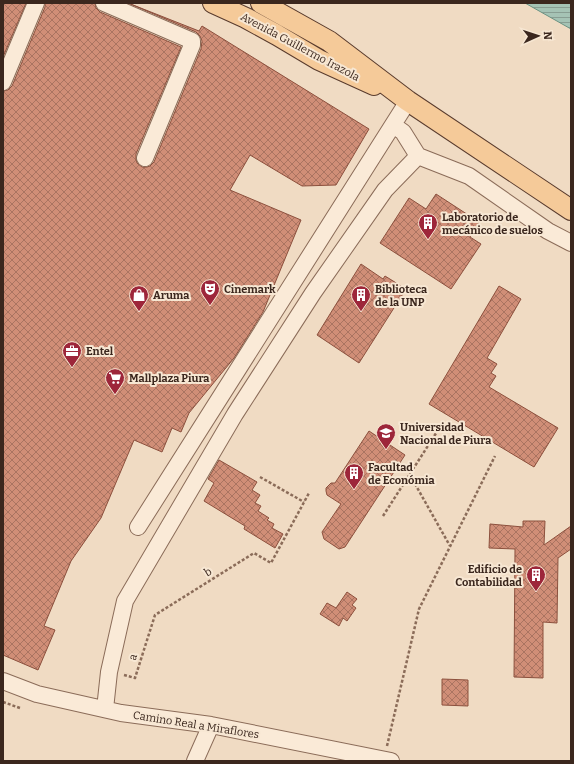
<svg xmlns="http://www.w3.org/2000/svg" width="574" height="764" font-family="Bitter,serif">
  <defs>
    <pattern id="water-rules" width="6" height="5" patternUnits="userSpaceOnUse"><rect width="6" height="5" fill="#a5c3b5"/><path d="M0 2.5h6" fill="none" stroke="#889e93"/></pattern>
    <pattern id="building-cross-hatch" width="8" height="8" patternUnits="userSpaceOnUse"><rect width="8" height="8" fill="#d08e77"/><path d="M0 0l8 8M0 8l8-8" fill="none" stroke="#aa7461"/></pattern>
  </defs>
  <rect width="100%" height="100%" fill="#f0dbc3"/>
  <!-- water -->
  <path fill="url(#water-rules)" stroke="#6b9282" d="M525,3H571V29Z"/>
  <!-- building -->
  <path fill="url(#building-cross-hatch)" stroke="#8c503d" d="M3,3H26L3,57Z
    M45,3H95L96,8L100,12L181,47L136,154V159L137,163L142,167H147L150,166L154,162L201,49L202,41L200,36L196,32L128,3L199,31L202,26L369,129L336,185L302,186L250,155L230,190L301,220L263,312L234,358L189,413L181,432L172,428L162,452L134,440L101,518L71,561L44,626L55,630L38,670L3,655V91L8,90L12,86L45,7Z
    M436,194L479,222L470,237L481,244L451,289L380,243L409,198L426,209Z
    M361,264L383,279L385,276L406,289L359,363L317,335Z
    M499,286L521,299L487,358L497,364L491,373L496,376L489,387L558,428L534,467L429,404Z
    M369,431L405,455L345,547L339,549L324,539L322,532L341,504L327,495L326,491V488L331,483H335Z
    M219,460L257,482L252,490L260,495L255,503L261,506L258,511L269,518L267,520L274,524L272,528L283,534L275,548L244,529L245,526L204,501L214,483L208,479Z
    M523,521H545L544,545L571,526V549L558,558L557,623L543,622V678L514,677L515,549L489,548L490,524L523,527Z
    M347,592L357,599L352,605L356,608L347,621L343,618L339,626L320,614L327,603L336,608Z
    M442,679L468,680V706L442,705Z"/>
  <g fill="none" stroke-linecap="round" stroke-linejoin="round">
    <defs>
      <path id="minor" d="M104,3L190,40L192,41V45L145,158
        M3,82L36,3
        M393,125L403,132L418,156L469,176L548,231L571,243
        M138,527L408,101
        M3,681L37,694L121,713L211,725L391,761
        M105,709L109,672L125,601L235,414L313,293L385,190L418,156
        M195,761L211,725"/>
      <path id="major" d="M213,3L246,18L277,35L319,60L374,85
        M261,3L329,41L408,101L571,210"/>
    </defs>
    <!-- minor casing -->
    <use href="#minor" stroke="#8b6c59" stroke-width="18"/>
    <!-- major casing -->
    <use href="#major" stroke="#593b2d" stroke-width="22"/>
    <!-- path -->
    <path stroke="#8b6c59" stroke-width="2.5" stroke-dasharray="3 2" stroke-linecap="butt" d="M410,475L450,546
      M260,477L304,502
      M383,516L440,427
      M124,675L135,678L155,615L254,553L271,563L309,493
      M3,702L20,708
      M387,746L419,609L495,456"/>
    <!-- minor -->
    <use href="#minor" stroke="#faead7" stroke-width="16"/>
    <!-- major -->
    <use href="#major" stroke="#f5ca99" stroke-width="20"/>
  </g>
  <!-- icons -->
  <defs>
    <symbol id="building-pin" viewBox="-11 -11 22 30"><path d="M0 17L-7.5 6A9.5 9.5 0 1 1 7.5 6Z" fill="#9d263a" stroke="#f7e7d3"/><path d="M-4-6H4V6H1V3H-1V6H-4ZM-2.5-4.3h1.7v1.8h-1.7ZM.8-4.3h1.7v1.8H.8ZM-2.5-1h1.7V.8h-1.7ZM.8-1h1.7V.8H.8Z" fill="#fff"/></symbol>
    <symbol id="theatre-pin" viewBox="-11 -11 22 30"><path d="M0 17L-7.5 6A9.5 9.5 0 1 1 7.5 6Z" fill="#9d263a" stroke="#f7e7d3"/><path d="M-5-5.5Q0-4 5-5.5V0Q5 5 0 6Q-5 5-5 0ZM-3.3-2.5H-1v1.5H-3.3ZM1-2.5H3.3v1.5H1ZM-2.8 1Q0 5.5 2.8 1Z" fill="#fff"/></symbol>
    <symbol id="shop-pin" viewBox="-11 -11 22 30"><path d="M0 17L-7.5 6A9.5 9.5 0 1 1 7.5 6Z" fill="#9d263a" stroke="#f7e7d3"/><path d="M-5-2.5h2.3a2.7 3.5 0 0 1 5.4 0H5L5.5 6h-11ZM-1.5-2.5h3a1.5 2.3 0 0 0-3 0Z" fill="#fff"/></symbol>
    <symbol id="office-pin" viewBox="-11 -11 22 30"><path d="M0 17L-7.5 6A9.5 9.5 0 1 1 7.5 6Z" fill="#9d263a" stroke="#f7e7d3"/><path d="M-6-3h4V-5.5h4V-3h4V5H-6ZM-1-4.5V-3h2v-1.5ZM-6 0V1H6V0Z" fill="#fff"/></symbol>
    <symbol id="supermarket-pin" viewBox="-11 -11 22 30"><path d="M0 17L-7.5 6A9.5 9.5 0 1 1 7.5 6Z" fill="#9d263a" stroke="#f7e7d3"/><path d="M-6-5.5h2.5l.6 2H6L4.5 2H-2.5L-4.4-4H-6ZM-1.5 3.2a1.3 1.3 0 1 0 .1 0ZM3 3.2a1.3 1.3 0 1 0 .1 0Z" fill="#fff"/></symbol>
    <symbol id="university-pin" viewBox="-11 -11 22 30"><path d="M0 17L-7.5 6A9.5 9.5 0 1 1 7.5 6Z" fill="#9d263a" stroke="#f7e7d3"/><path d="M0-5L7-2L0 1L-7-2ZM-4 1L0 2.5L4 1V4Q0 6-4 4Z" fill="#fff"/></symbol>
  </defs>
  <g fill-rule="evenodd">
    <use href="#building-pin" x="417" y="212" width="22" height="30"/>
    <use href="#theatre-pin" x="199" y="278" width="22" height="30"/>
    <use href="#shop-pin" x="128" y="284" width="22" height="30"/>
    <use href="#building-pin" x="350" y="284" width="22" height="30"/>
    <use href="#office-pin" x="61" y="340" width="22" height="30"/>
    <use href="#supermarket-pin" x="104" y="367" width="22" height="30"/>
    <use href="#university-pin" x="375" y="422" width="22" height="30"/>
    <use href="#building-pin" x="343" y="462" width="22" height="30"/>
    <use href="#building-pin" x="525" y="564" width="22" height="30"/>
  </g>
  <g text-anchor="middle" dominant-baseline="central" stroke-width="4" stroke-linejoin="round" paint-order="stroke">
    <!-- street labels -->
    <g font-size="11" fill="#3b271e" stroke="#f7e7d3">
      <text transform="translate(300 47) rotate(28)">Avenida Guillermo Irazola</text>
      <text transform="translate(208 572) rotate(-32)">b</text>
      <text transform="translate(133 657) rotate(-73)">a</text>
      <text transform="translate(196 725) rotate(9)">Camino Real a Miraflores</text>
    </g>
    <!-- poi labels -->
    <g font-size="11" font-weight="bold" fill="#3b271e" stroke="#f7e7d3" text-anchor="start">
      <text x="442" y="217">Laboratorio de<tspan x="442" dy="13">mecánico de suelos</tspan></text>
      <text x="224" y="289">Cinemark</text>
      <text x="375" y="289">Biblioteca<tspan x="375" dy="13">de la UNP</tspan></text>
      <text x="153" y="295">Aruma</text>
      <text x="86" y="351">Entel</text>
      <text x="129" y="378">Mallplaza Piura</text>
      <text x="400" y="427">Universidad<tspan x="400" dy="13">Nacional de Piura</tspan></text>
      <text x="368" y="467">Facultad<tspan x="368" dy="13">de Económia</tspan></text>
      <text x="522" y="569" text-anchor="end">Edificio de<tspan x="522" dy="13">Contabilidad</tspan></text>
    </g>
  </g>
  <!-- border -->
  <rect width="574" height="764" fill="none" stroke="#3b271e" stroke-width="8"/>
  <!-- north arrow -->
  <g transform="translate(538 36) rotate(87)" stroke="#f7e7d3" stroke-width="3" paint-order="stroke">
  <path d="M0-3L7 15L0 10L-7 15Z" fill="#3b271e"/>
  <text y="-6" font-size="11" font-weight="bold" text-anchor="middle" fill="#3b271e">N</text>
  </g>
</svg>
